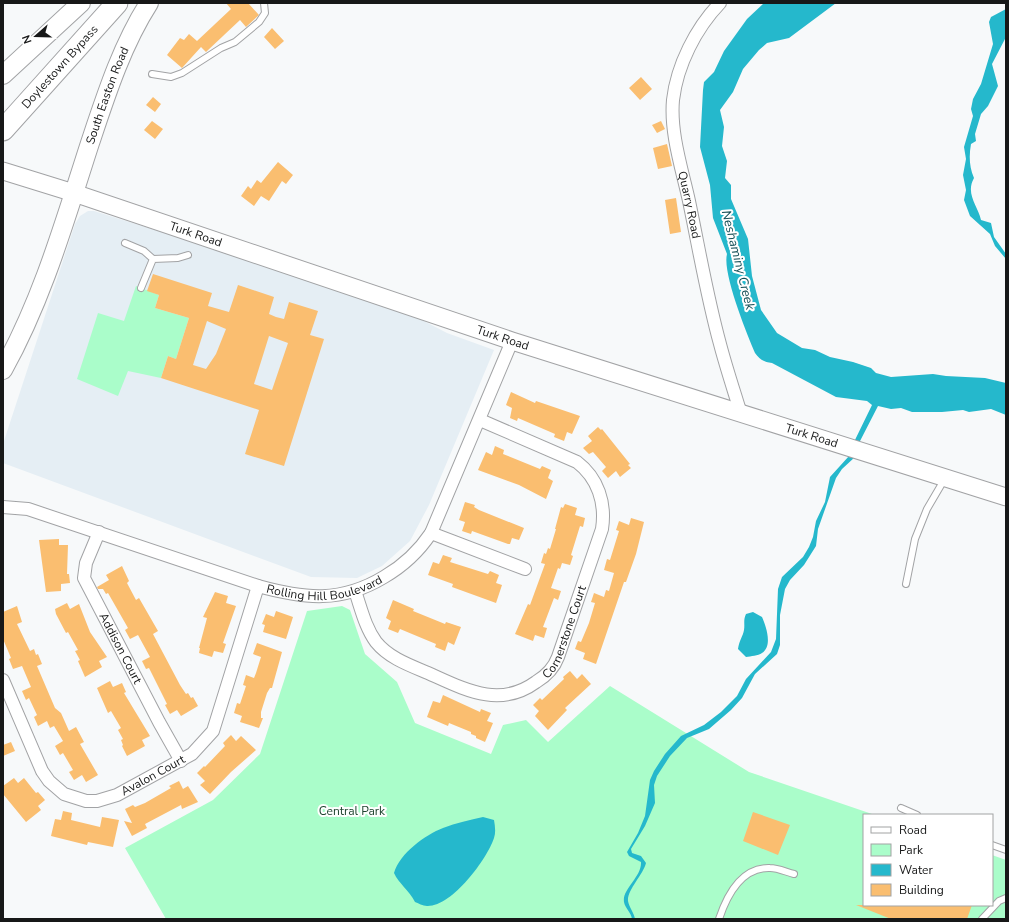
<svg xmlns="http://www.w3.org/2000/svg" width="1009" height="922" font-family="'Nunito Sans',sans-serif">
  <rect width="100%" height="100%" fill="#f7f9fa"/>
  <!-- built -->
  <path fill="#e5eef4" d="M88,211H94L387,302L447,333L494,350L429,505L410,541L382,566L357,578L311,577L3,463V444L75,224L80,216Z"/>
  <!-- green -->
  <path fill="#aafdca" d="M136,286L159,295L155,308L189,318L176,359L168,356L161,378L128,371L118,396L77,379L98,313L124,321Z
    M342,606L350,610L365,654L397,682L415,723L491,754L503,725L526,720L548,742L610,686L749,772L875,815H864V905H992V855L1006,860V919H166L125,848L213,800L260,754L307,611Z"/>
  <!-- water -->
  <path fill="#25b8cc" d="M764,3H836L789,38L767,43L759,50L743,69L733,92L720,110L724,127L722,146L727,161L725,178L731,185V199L748,239L752,276L761,310L777,333L802,348L815,350L830,357L853,362L871,368L876,373L891,377L933,374L946,376L985,378L1006,383V415L991,409L969,412L963,410L942,412H912L901,408L891,409L878,406L859,443L854,442L872,405L867,401L836,397L772,363C764,362 760,360 755,353C747,334 722,273 727,254L713,218L710,185L700,147L703,90L704,82L714,72L724,51L747,19Z
    M1006,9V37L992,64L998,86L988,106L981,114L975,134L976,141L971,144C969,155 969,167 974,178C965,194 978,206 981,220L991,223L994,237L1006,254V259L995,246L990,234L970,216L964,200L966,190L963,175L966,159L964,147L973,116L971,109L973,99L981,84L993,44L989,22L991,17Z
    M849,456L855,457L842,469L836,478L818,529L816,546L804,565L790,580L785,589L780,615V645L777,654L755,674L742,698L731,710L709,729L687,738L670,756L657,776L654,785L655,803L645,826L631,849L632,853L641,856L646,863C643,875 627,890 628,901C629,907 634,913 635,919H632C631,912 625,908 624,902C622,889 642,877 641,862L629,856L627,852L638,833L645,816L650,780L654,771L665,754L681,736L704,725L721,712L737,696L746,679L771,652L776,639L778,589L782,577L803,557L809,547L813,537L816,521L825,502L830,477Z
    M753,612L762,617C766,626 773,646 762,653C758,656 751,656 746,657L738,649C739,641 743,636 744,630C745,624 743,620 746,614Z
    M483,817L494,820C495,826 496,832 494,838C487,859 452,907 427,906C423,906 418,903 415,902C409,890 399,884 394,873C400,853 425,835 443,828C456,823 470,820 483,817Z"/>
  <!-- building -->
  <path fill="#fabe70" fill-rule="evenodd" d="M226,3H248L259,15L246,27L240,20L206,52L201,47L182,68L167,55L180,38L184,40L189,34L197,41L231,9Z
    M272,28L284,41L275,49L264,37Z
    M641,77L652,89L640,100L629,88Z
    M153,97L161,104L155,112L146,105Z
    M152,121L163,129L155,139L144,130Z
    M661,121L665,129L657,133L652,125Z
    M667,144L672,166L658,169L653,148Z
    M278,162L293,175L286,184L282,181L269,201L261,196L254,206L241,196L248,186L251,189L257,180L261,183Z
    M676,198L681,232L670,234L665,200Z
    M153,274L212,293L208,306L229,312L238,285L274,297L269,314L276,317L284,319L289,302L318,311L310,335L324,339L284,466L245,454L259,410L161,378L168,356L176,359L189,318L155,308L159,295L147,291ZM207,321L226,329L216,354L206,369L193,365ZM269,336L288,343L272,390L254,384Z
    M511,392L535,403L536,401L580,416L572,434L567,432L564,441L554,437L555,434L518,418L517,421L510,418L512,408L506,405Z
    M598,427L601,430L602,429L630,464L628,465L631,468L620,477L616,471L608,478L602,471L606,467L593,452L589,454L583,448L592,441L588,436Z
    M495,446L504,450L503,454L540,469L542,466L551,470L548,478L553,481L546,499L519,485L478,470L486,452L492,455Z
    M465,502L475,505L474,507L479,510L524,528L519,540L512,538L510,544H508L472,531L471,534L462,531L465,522L459,520Z
    M565,504L577,508L575,515L585,518L583,527L580,526L571,555L573,556L570,565L562,563L560,569L558,568L551,588L561,591L558,600L554,598L543,627L547,628L544,638L535,635L533,641L515,634L528,604L530,605L545,564L541,563L544,553L546,554L548,548L550,549L556,529H555L561,507L563,508Z
    M631,518L644,522L636,554L626,582H624L596,664L583,659L585,653L575,649L578,641L581,642L589,623L595,603L591,602L594,593L604,597L606,590L609,591L614,573L604,570L607,559L610,560L619,531L616,530L619,521L629,525Z
    M59,539V545H68L67,574H69L70,583L61,584V591L46,592L39,540Z
    M443,555L452,558L450,562L488,574L490,571L499,575L496,583L502,585L496,603L452,587L453,584L428,575L433,562L439,564Z
    M122,566L129,581L127,583L136,600L139,598L158,631L153,634L180,685L186,694L188,693L191,698L193,697L198,706L181,716L177,710L170,714L165,705L167,704L149,668L146,669L142,661L150,657L138,635L130,639L125,630L128,628L108,593L106,594L103,589H98L97,587L109,580L106,575Z
    M215,592L228,596L226,603L236,606L223,643L226,644L223,653L214,651L212,657L199,653L200,648H199L207,618L203,617Z
    M393,600L414,609L413,611L445,624L446,622L461,627L454,645L448,642L445,651L435,647L436,644L400,629L398,633L388,629L391,621L386,618Z
    M67,603L70,609L79,604L90,632L107,657L99,661L102,667L85,677L78,661L80,660L75,651L78,650L68,632L66,633L56,614L55,609Z
    M17,606L22,622L17,624L30,651L34,649L36,655L38,654L42,664L37,666L55,708L61,713L69,731L76,727L84,742L80,744L98,775L86,782L82,775L74,780L69,772L73,770L63,753L60,755L55,746L63,741L54,726L50,728L47,721L38,726L34,717L37,715L29,698L26,700L22,691L31,687L22,666L13,669L9,659L11,658L3,639V612Z
    M276,611L293,617L286,639L263,632L265,625L262,624L266,614L274,617Z
    M257,643L282,652L272,688H270L267,693L261,712V718H263L259,728L240,722L242,716L234,713L237,703L240,704L246,686L243,685L246,675L254,678L256,673L261,657L253,654Z
    M570,671L577,679L582,674L591,684L565,708L567,710L548,730L535,716L539,711L533,705L540,698L542,700L564,679L563,677Z
    M110,681L113,687L122,683L126,692L124,693L150,736L142,740L145,746L127,756L122,746L123,745L121,740L123,739L118,730L121,728L111,711L108,713L97,688Z
    M443,695L480,712L481,709L491,713L487,721L493,723L485,742L476,738V736L471,734V732L449,723L448,726L427,717L433,701L440,703Z
    M231,735L236,741L241,736L256,750L231,772L210,794L200,785L205,781L197,773L204,766L205,767L225,746L223,743Z
    M11,742L15,751L3,756V745Z
    M14,778L18,783L24,778L36,793L38,792L45,800L38,806L41,810L26,822L3,794V786Z
    M179,781L183,789L188,786L198,802L182,809L181,805L145,824L147,828L132,836L124,821L132,823L125,809L133,805L135,807L145,803L171,788L169,786Z
    M63,811L72,813L71,820L100,827L102,817L119,820L113,847L88,842L87,845L51,836L55,819L61,820Z
    M753,812L790,825L778,855L743,841Z
    M856,905H972L967,919H891Z"/>
  <g fill="none" stroke-linecap="round" stroke-linejoin="round">
    <defs>
      <path id="lane" d="M152,74L171,77L182,73L221,48L235,42L259,22L265,13L264,3
        M125,243L144,251L153,259
        M141,288L153,259L178,258L188,255
        M906,584L915,539L927,509L944,480
        M901,808L917,815
        M992,845L1006,850
        M719,919C727,895 742,867 770,868C778,868 786,872 794,874
        M982,919L999,901L1006,898"/>
      <g id="street">
        <path id="s1" d="M720,3C696,28 677,65 673,100C670,133 682,169 689,201C699,249 707,297 720,344C726,367 734,391 741,414"/>
        <path id="s2" d="M3,507L28,509L258,586C305,599 341,603 384,577C403,566 419,551 431,533L512,341"/>
        <path id="s3" d="M99,532L86,563L84,578L159,722L181,761"/>
        <path d="M431,533L525,569"/>
        <path id="s4" d="M355,591C361,608 365,627 376,642C389,658 409,665 428,673C464,689 499,709 536,682C546,676 554,668 558,657L602,529C606,503 598,478 577,462L480,420"/>
        <path id="s5" d="M3,680L42,771L49,781L64,794L86,801H97L117,795L192,754L213,731L258,586"/>
      </g>
      <g id="secondary">
        <path id="s6" d="M3,171L74,193L512,341L1006,497"/>
      </g>
      <g id="primary">
        <path d="M3,75L81,3"/>
        <path id="s7" d="M3,370C43,298 65,220 90,143C106,95 122,45 149,3"/>
      </g>
      <g id="highway">
        <path id="s8" d="M3,130L117,3"/>
      </g>
    </defs>
    <!-- lane casing -->
    <use href="#lane" stroke="#a2a3a5" stroke-width="8"/>
    <!-- street casing -->
    <use href="#street" stroke="#a2a3a5" stroke-width="14"/>
    <!-- secondary casing -->
    <use href="#secondary" stroke="#a2a3a5" stroke-width="19"/>
    <!-- primary casing -->
    <use href="#primary" stroke="#a2a3a5" stroke-width="20"/>
    <!-- highway casing -->
    <use href="#highway" stroke="#a2a3a5" stroke-width="23"/>
    <!-- lane -->
    <use href="#lane" stroke="#fff" stroke-width="6"/>
    <!-- street -->
    <use href="#street" stroke="#fff" stroke-width="12"/>
    <!-- secondary -->
    <use href="#secondary" stroke="#fff" stroke-width="17"/>
    <!-- primary -->
    <use href="#primary" stroke="#fff" stroke-width="18"/>
    <!-- highway -->
    <use href="#highway" stroke="#fff" stroke-width="21"/>
  </g>
  <g text-anchor="middle" dominant-baseline="central" stroke-width="4" stroke-linejoin="round" paint-order="stroke">
    <!-- street labels -->
    <g font-size="12" fill="#171818" stroke="#fff">
      <text stroke="none"><textPath href="#s8" startOffset="85">Doylestown Bypass</textPath></text>
      <text stroke="none"><textPath href="#s7" startOffset="294">South Easton Road</textPath></text>
      <text stroke="none"><textPath href="#s1" startOffset="216">Quarry Road</textPath></text>
      <text stroke="none"><textPath href="#s6" startOffset="203">Turk Road</textPath></text>
      <text stroke="none"><textPath href="#s6" startOffset="527">Turk Road</textPath></text>
      <text stroke="none"><textPath href="#s6" startOffset="851">Turk Road</textPath></text>
      <text stroke="none"><textPath href="#s2" startOffset="336">Rolling Hill Boulevard</textPath></text>
      <text stroke="none"><textPath href="#s4" startOffset="291">Cornerstone Court</textPath></text>
      <text stroke="none"><textPath href="#s3" startOffset="128">Addison Court</textPath></text>
      <text stroke="none"><textPath href="#s5" startOffset="227">Avalon Court</textPath></text>
    </g>
    <!-- park labels -->
    <g font-size="12" fill="#1d432d" stroke="#fff">
      <text x="352" y="811">Central Park</text>
    </g>
    <!-- water labels -->
    <g font-size="13" font-style="italic" fill="#114c54" stroke="#fff">
      <text transform="translate(738 260) rotate(76)">Neshaminy Creek</text>
    </g>
  </g>
  <!-- border -->
  <rect width="1009" height="922" fill="none" stroke="#171818" stroke-width="8"/>
  <!-- legend -->
  <rect x="863" y="814" width="130" height="92" fill="#ffffff" stroke="#a2a3a3"/>
  <rect x="871" y="827" width="20" height="6" fill="#ffffff" stroke="#a2a3a3"/>
  <text x="899" y="834" font-size="12" fill="#171818">Road</text>
  <rect x="871" y="844" width="20" height="12" fill="#aafdca" stroke="#a2a3a3"/>
  <text x="899" y="854" font-size="12" fill="#171818">Park</text>
  <rect x="871" y="864" width="20" height="12" fill="#25b8cc" stroke="#a2a3a3"/>
  <text x="899" y="874" font-size="12" fill="#171818">Water</text>
  <rect x="871" y="884" width="20" height="12" fill="#fabe70" stroke="#a2a3a3"/>
  <text x="899" y="894" font-size="12" fill="#171818">Building</text>
  <!-- north arrow -->
  <g transform="translate(36 36) rotate(250)" stroke="#ffffff" stroke-width="3" paint-order="stroke">
  <path d="M0-3L7 15L0 10L-7 15Z" fill="#171818"/>
  <text y="-6" font-size="11" font-weight="bold" text-anchor="middle" fill="#171818">N</text>
  </g>
</svg>
